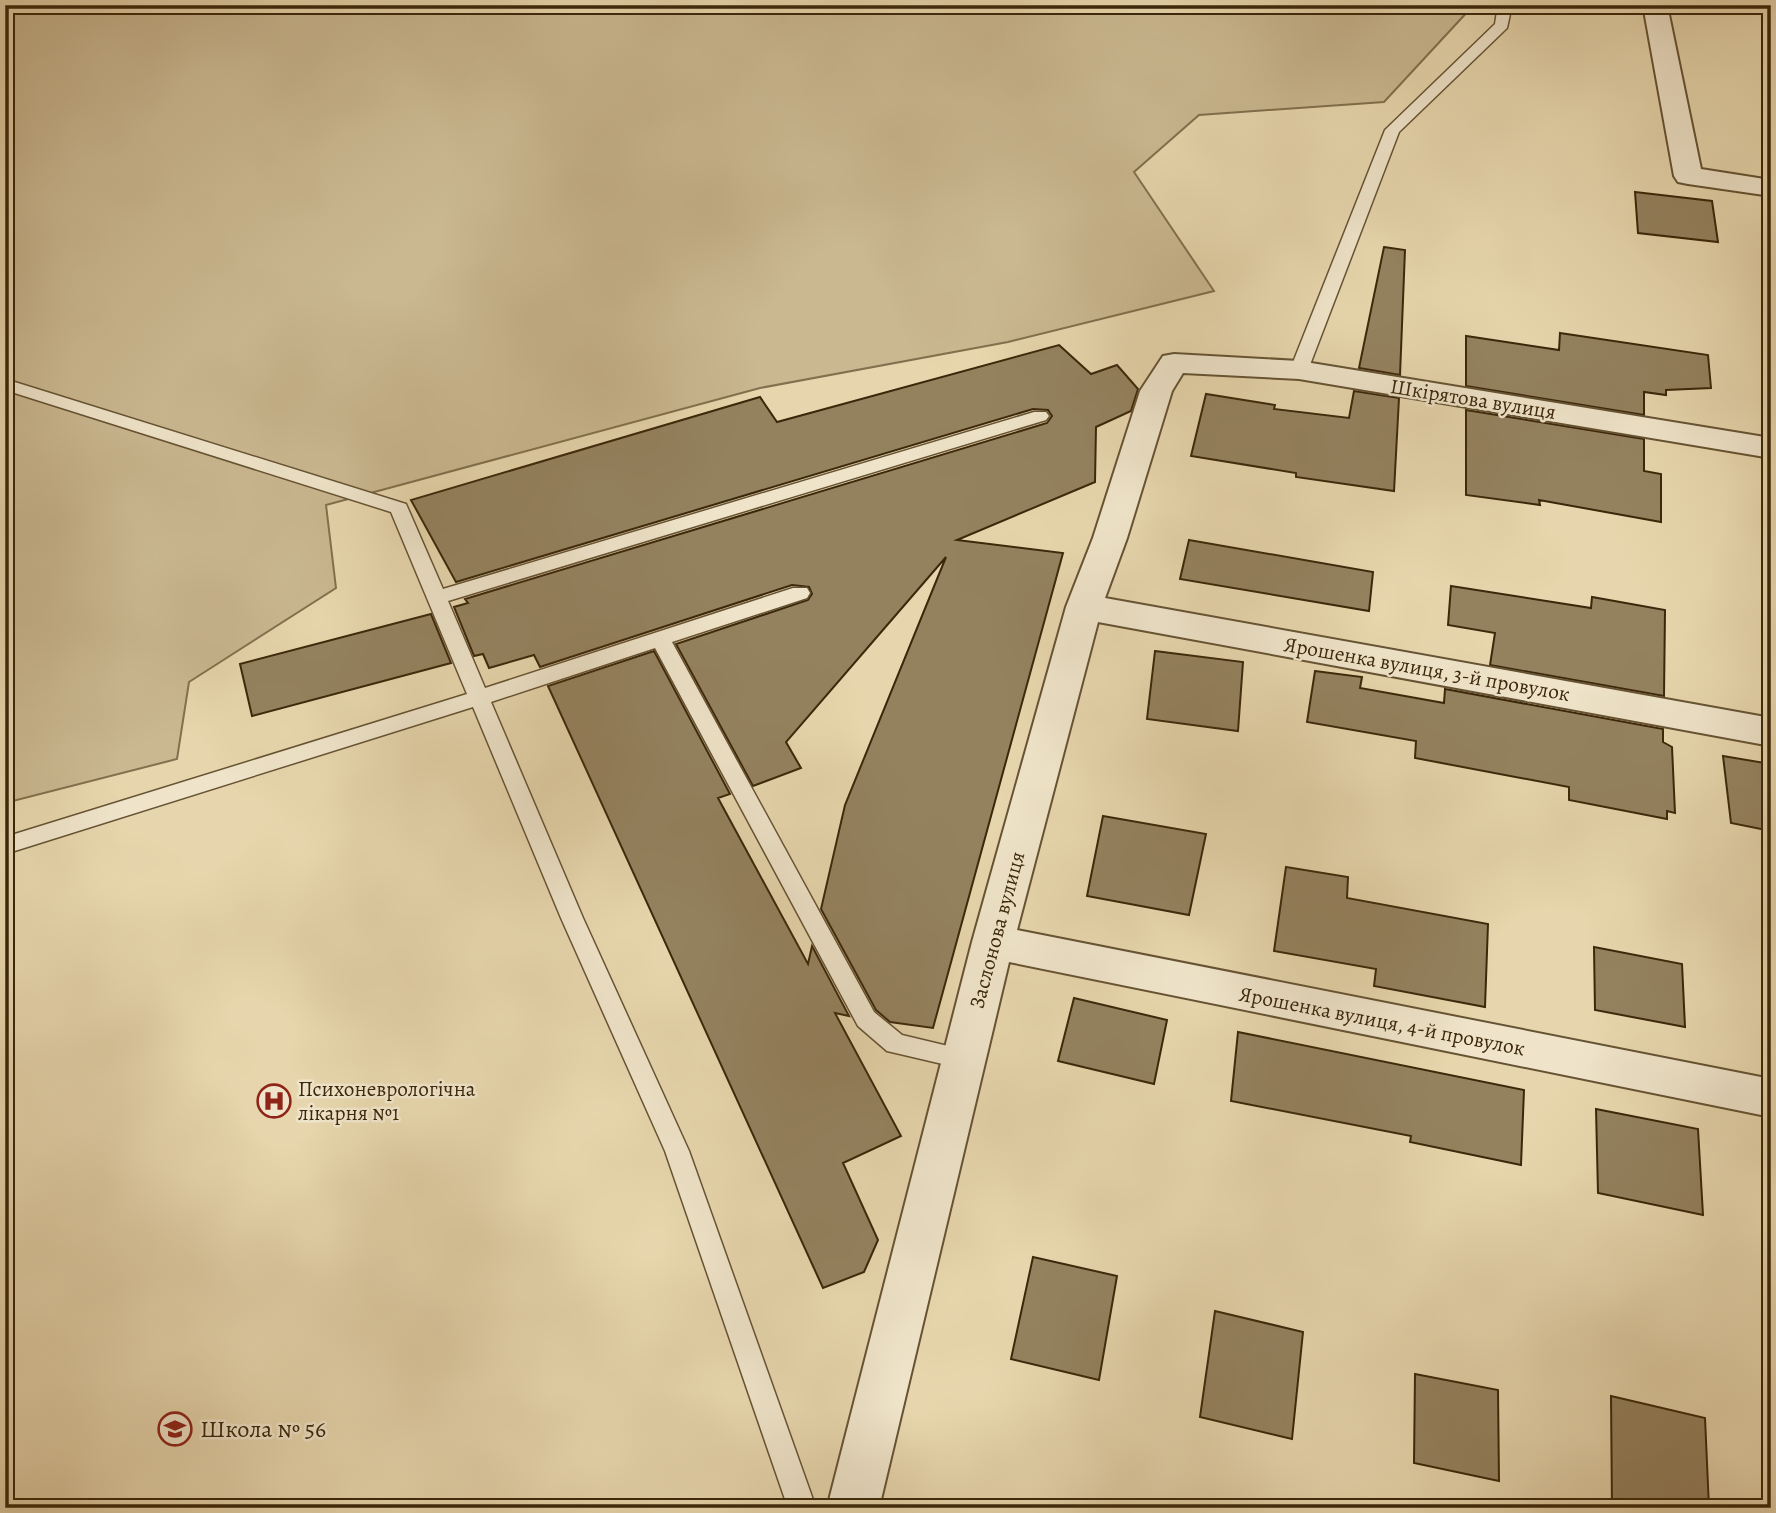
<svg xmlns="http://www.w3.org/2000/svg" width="1776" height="1513" font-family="Alegreya,serif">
  <rect width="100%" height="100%" fill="#e7d6ad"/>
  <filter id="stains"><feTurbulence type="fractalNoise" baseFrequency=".00286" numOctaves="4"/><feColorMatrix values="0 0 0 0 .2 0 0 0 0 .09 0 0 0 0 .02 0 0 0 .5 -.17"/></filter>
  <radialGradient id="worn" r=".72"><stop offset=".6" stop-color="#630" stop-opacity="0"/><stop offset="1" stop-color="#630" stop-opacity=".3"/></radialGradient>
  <!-- green -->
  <path fill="#cab891" stroke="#82704e" stroke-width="2" d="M5,5H1470V9L1384,102L1199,115L1134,172L1214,291L1008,342L760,388L326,505L336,588L189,682L177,759L5,803Z"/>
  <!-- building -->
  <path fill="#94825f" stroke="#3b270a" stroke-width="2" d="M1635,192L1712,201L1718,242L1638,233Z
    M1384,247L1405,250L1400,375L1359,368Z
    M1560,333L1708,355L1711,388L1666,390V395L1644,392V415L1466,386V336L1559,350Z
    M1059,345L1091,374L1117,365L1138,389L1131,411L1096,427L1095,482L957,540L1063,553L933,1028L890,1022L876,1010L821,909L845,805L946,557L786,742L801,768L753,786L676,644L808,600L812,594L809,587L792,585L540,667L534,655L489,668L483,654L474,656L454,607L468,603L465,599L1047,423L1052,416L1048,410L1033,409L456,582L411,500L760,397L777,422Z
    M1354,391L1399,398L1394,491L1296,477V473L1191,456L1206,394L1275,405L1274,409L1349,418Z
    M1466,410L1644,439V471L1661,474V522L1539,500L1540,505L1466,495Z
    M1189,540L1373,572L1369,611L1180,579Z
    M1451,586L1591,608L1592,597L1665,610L1664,696L1490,665L1495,633L1448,625Z
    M431,614L451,663L252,716L240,664Z
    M654,651L730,794L718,798L808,964L812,946L849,1016L835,1013L901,1136L843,1163L878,1240L864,1272L823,1288L548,686Z
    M1155,651L1243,662L1238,731L1147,719Z
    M1315,671L1362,677L1360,688L1444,703L1445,689L1663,729V742L1672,747L1675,813L1667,811V819L1569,800V787L1415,758L1416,741L1307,722Z
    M1723,756L1771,764V831L1731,823Z
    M1103,816L1206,834L1189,915L1087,896Z
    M1286,867L1348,877L1347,898L1488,924L1485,1007L1374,986L1376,969L1274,951Z
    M1594,947L1682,964L1685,1027L1595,1010Z
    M1074,998L1167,1020L1154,1084L1058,1061Z
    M1238,1032L1524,1090L1521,1165L1410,1142L1411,1136L1231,1101Z
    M1596,1109L1698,1129L1703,1215L1598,1193Z
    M1033,1257L1117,1276L1099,1380L1011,1359Z
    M1215,1311L1303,1332L1292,1439L1200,1417Z
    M1415,1374L1498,1390L1499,1481L1414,1463Z
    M1611,1396L1705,1418L1709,1508H1612Z"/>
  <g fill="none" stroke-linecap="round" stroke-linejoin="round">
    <defs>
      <path id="lane" d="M1498,5H1512L1507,28L1399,132L1308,370L1305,374H1293L1290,370L1385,130L1495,24Z
        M5,379L406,504L443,589L1034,412H1046L1049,416L1046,420L448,601L485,688L793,588H807L810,593L807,598L672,642L874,1012L902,1035L973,1052L976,1059L973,1066L964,1069L887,1051L858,1026L655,648L491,702L583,918L689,1151L816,1508H788L665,1151L561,918L473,707L5,854V837L467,694L391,512L5,390Z"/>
      <path id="street" d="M1643,5H1667L1701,169L1771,180V196L1688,184L1678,182L1674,176Z
        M1174,354L1299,361L1771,438V458L1299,379L1183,373L1172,391L1127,538L1105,598L1771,718V746L1098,622L1017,930L1771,1079V1117L1009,962L879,1508H827L972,942L1066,607L1093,538L1140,391L1163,356Z"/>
    </defs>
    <!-- lane casing -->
    <use href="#lane" stroke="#665333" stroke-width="3"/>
    <!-- street casing -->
    <use href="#street" stroke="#665333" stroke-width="4"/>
    <!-- lane -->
    <use href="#lane" fill="#efe4ca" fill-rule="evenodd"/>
    <!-- street -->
    <use href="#street" fill="#efe4ca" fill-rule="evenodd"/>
  </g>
  <!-- icons -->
  <defs>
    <symbol id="hospital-ring" viewBox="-11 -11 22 22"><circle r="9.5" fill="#efe4ca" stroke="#8f2418" stroke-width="1.5"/><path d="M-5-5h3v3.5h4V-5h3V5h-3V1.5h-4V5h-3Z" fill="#8f2418"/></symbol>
    <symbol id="school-ring" viewBox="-11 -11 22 22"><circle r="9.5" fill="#efe4ca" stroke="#8f2418" stroke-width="1.5"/><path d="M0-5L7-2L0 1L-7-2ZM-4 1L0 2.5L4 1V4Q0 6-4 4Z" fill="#8f2418"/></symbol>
  </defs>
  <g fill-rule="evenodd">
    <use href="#hospital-ring" x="255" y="1082" width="38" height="38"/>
    <use href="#school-ring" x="156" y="1410" width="38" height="38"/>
  </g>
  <g text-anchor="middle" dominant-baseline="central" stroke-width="5" stroke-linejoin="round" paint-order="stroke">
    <!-- street labels -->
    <g font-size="21" fill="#3b270a" stroke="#efe4ca">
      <text transform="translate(1473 399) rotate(9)">Шкірятова вулиця</text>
      <text transform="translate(1427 669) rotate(10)">Ярошенка вулиця, 3-й провулок</text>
      <text transform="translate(997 930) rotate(-75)">Заслонова вулиця</text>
      <text transform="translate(1382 1021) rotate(11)">Ярошенка вулиця, 4-й провулок</text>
    </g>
    <!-- poi labels -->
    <g font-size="21" fill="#3b270a" stroke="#efe4ca" text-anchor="start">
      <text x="298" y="1089">Психоневрологічна<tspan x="298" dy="24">лікарня №1</tspan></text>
    </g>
    <!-- near-poi labels -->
    <g font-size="24" fill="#3b270a" stroke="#efe4ca" text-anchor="start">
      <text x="200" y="1429">Школа № 56</text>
    </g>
  </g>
  <!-- margin -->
  <rect width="1776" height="1513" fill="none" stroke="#e7d6ad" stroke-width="28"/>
  <rect x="7" y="7" width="1762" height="1499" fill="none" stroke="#3b270a" stroke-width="3.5"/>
  <rect x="14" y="14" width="1748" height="1485" fill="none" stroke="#3b270a" stroke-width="2"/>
  <rect width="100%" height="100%" filter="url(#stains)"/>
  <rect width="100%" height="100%" fill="url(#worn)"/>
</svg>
